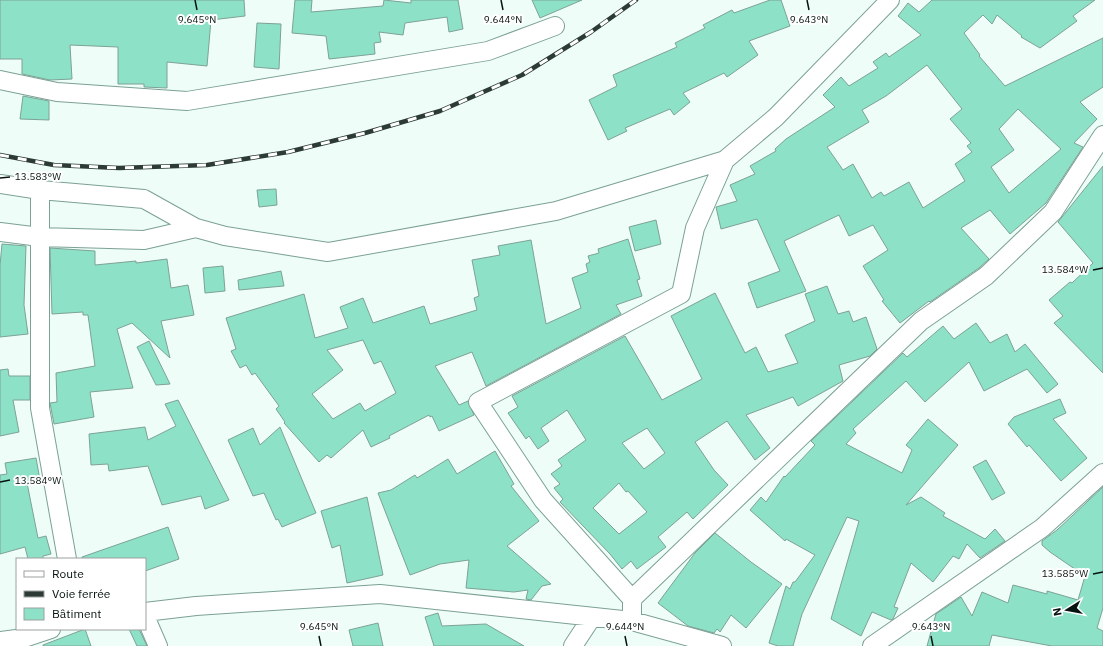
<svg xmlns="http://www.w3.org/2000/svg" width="1103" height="646" font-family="'IBM Plex Sans',sans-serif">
  <rect width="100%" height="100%" fill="#eefdf8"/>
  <!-- building -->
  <path fill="#8de1c7" stroke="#7da296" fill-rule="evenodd" d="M0,0H244L245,16L211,20L207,66L167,62V88L144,87V84H118V47L70,45L72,79L50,80L22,74V59H0Z
    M295,0H312L311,12L383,6L384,0L411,3V0H458L463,29L449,32L447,17L405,23L403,35L379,32L381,42L374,43L375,54L329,59L326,36L292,33Z
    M532,0H582L540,18Z
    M770,0H781L790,26L749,41L758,55L727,77L724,73L683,93L690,102L674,115L670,109L625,128L627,131L608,140L589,100L617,86L613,75L677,47L675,43L705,28L703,25L732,10L734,13Z
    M932,0H1095L1073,16L1077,21L1040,48L1021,37L1022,36L997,15L992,24L983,15L964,33L980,55L979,56L1005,86L1103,38V87L1080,102L1097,119L1074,143L1083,147L1046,203L1010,234L990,210L961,228L989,259L979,268L930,302L929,301L900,323L882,301L884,300L863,266L888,250L873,225L849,236L839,215L784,241L806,291L757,308L748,283L780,271L757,219L721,229L716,207L737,201L730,185L755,174L750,166L776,151L775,149L786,139L835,107L823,95L841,77L849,86L878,68L873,62L886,53L889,57L921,35L898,16L908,3L919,12ZM927,65L962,109L950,119L971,143L967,146L972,152L955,164L965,181L923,208L909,182L884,196L881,192L872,198L853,164L843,170L827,147L869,122L862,110L886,96ZM1018,109L1061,149L1009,193L991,167L1014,150L999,129Z
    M257,23L281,24L279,69L254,67Z
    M23,96L49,101V120L20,119Z
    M1103,166V373L1054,323L1063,316L1049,300L1070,282L1072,283L1093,263L1058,222Z
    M276,189L277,205L259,207L257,190Z
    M656,220L661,244L635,251L629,227Z
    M628,239L640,279L637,280L642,296L616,305L621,314L486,386L472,352L435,366L459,405L468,401L474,415L439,431L432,416L430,417L429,415L389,436L390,438L371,447L363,430L331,458L327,455L319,462L284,423L285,422L276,409L279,406L255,373L252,375L246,365L240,368L231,351L236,349L226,318L304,294L315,338L348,328L340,307L363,298L373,323L424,306L430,324L477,310L474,298L479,296L472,260L500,255L498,246L531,240L546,324L581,308L572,278L588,272L586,264L590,262L588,256L599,253L598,249ZM363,340L374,364L381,361L396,393L365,411L360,403L333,419L312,394L343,370L327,350Z
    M2,244L26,246L24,305L28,334L0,337V265Z
    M50,248L95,251V265L136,261V263L167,259L171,288L188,285L194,315L161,321L170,358L132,323L117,329L133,388L90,392L94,417L54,424L50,403L57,402L56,373L95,366L88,315H83V312L52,314Z
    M223,266L225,291L205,293L203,268Z
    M281,271L284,286L239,290L238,280Z
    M827,286L838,314L849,311L853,322L866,317L877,349L870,356L839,365L843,381L798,406L793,397L746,415L770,448L755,460L727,421L695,442L714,470L728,485L693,519L687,512L658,537L666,547L637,569L631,561L622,569L610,554L560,502L563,499L554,488L560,484L551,474L562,466L558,460L586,440L567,410L541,428L549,441L538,449L529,436L526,439L508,413L518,407L512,396L625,336L662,400L702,379L671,316L715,293L745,353L756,347L768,372L798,363L785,335L815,321L805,294ZM647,428L665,453L644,469L622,443ZM619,483L626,492L628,491L647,512L619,534L593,508Z
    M976,323L990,343L1007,334L1015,352L1025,344L1058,384L1047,393L1027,369L984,391L969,362L925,402L906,381L853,429L856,433L846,444L902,473L912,450L906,445L928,419L958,445L906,505L921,497L945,513L943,516L985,539L995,529L1005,541L980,558L967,544L959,559L953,556L933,582L911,563L894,607L898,608L893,619L891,620L872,612L861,636L831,619L859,521L847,517L802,614L793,646H778L769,643L786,586L790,589L793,582H795L815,555L786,539L785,541L750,510L761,497L766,502L784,476L785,477L815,445L811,441L903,353L907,357L943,326L954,339Z
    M149,341L170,384L156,385L137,347Z
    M8,369L9,376H30V400H13L19,432L0,436V370Z
    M1060,399L1066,413L1053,419L1087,458L1061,481L1029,445L1027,447L1008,424L1014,417Z
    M178,400L229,500L205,509L201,496L162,505L148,466L109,471L108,464L91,465L89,434L145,427L148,440L176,426L165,404Z
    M280,427L316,513L282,527L278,519L276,520L264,493L253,496L228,440L253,428L260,445Z
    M495,451L514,484L511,486L539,521L507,546L551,584L542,586L531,600L526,599L528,590L514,592L466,588L469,560L440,564L410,575L378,493L391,490L415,475L417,478L448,459L457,474Z
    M36,458L40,480L27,483L38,538L46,536L51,554L43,556V559H28L25,547L0,554V475L7,474L5,463Z
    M986,460L1005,493L992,500L973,467Z
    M1103,487V608L1097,628L1103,631V646H1052L992,635L989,646H927L936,614L961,597L972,616L982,592L1008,603L1013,585L1047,594V591L1078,600L1085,576L1050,552L1042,545V541L1057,530Z
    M367,497L383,575L347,583L340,545L332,548L321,511Z
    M168,527L179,559L145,571V559H82V557Z
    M715,533L751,562L782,584L746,628L731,615L720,632L717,629L714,633L688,626L658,603L695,553Z
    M438,613L442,626L486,624L524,646H434L425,617Z
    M378,623L383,646H353L349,630Z
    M85,629L91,646H43V645Z
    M129,629H139L147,646H137Z"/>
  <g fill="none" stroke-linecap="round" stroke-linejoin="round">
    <defs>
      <path id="minor" d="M0,80L57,92L187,101L488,51L555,26
        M0,184L40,190L144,199L196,228L225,236L328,252L556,211L725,160L776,117L890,0
        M40,190V408L67,559
        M0,232L40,237L144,240L196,228
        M632,599L921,321L986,276L1053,212L1103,135
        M145,612L196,606L380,594L632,621L722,646
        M145,616L158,646
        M632,621V599L543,500L478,402L681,294L695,228L725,160
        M0,641L24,638L51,629
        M573,646L592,617
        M872,646L1042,528L1103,473"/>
    </defs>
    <!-- minor casing -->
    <use href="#minor" stroke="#7ca194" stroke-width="20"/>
    <!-- minor -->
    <use href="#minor" stroke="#fff" stroke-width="18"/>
    <defs>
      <path id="rail" d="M0,155L54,165L119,168L207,165L288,152L365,133L440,111L522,75L591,32L636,0"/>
    </defs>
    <!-- rail casing -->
    <use href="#rail" stroke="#2d3b37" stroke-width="4.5"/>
    <!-- rail -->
    <use href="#rail" stroke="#fff" stroke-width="3" stroke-dasharray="9" stroke-linecap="butt"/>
  </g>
  <!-- ticks -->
  <path fill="none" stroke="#061410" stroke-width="1.5" d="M195,0L197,10M501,0L503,10M807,0L809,10M0,178L10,177M1093,270L1103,268M0,482L10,480M1093,574L1103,572M319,636L321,646M625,636L627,646M931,636L933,646"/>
  <g font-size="10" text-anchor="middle" fill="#061410" stroke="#fff" stroke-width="4" stroke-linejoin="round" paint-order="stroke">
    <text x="197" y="23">9.645°N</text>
    <text x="503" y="23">9.644°N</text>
    <text x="809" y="23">9.643°N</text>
    <text x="38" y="180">13.583°W</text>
    <text x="1065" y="273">13.584°W</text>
    <text x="38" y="484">13.584°W</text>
    <text x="1065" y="577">13.585°W</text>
    <text x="319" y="630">9.645°N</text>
    <text x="625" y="630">9.644°N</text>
    <text x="931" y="630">9.643°N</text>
  </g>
  <!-- legend -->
  <rect x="16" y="558" width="130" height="72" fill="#ffffff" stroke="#9ba19f"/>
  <rect x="24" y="571" width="20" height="6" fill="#ffffff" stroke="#9ba19f"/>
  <text x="52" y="578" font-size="12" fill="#061410">Route</text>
  <rect x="24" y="591" width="20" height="6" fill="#2d3b37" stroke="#9ba19f"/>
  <text x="52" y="598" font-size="12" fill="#061410">Voie ferrée</text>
  <rect x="24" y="608" width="20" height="12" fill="#8de1c7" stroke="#9ba19f"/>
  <text x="52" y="618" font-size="12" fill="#061410">Bâtiment</text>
  <!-- north arrow -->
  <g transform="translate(1067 610) rotate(259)" stroke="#ffffff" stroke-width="3" paint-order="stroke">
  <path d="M0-3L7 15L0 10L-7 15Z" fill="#061410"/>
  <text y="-6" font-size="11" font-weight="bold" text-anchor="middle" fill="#061410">N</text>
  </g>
</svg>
